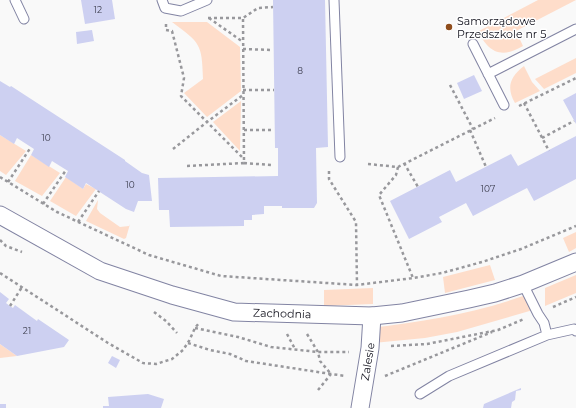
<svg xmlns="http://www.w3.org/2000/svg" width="576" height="408" font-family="Montserrat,sans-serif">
  <rect width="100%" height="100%" fill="#f9f9f9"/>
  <!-- green -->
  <path fill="#feddca" d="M538,0H576L516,31L523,46C511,53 498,57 487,45C483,41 481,36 477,32Z
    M172,22H207L240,47L241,91L207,117L184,93L203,79C202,43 200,43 172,22Z
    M576,58V73L544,89L535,79Z
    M524,66L532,82L540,91L515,103C506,87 510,77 524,66Z
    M241,101L240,151L213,122Z
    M0,135L26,151L6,175L0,171Z
    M31,155L60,173L42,196L15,181Z
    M66,177L83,189L86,184L96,189L76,216L50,201Z
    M98,200L97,209L100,213L120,227L129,226L130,224L126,238L124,239L86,221Z
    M576,232V248L569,252L563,238Z
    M490,265L495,280L445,293L443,277Z
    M576,275V293L545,306V288Z
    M373,288V304L324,306V290Z
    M523,296L533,310L457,332L425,338L363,344L369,328C421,322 473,314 523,296Z
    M0,344L17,356L0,358Z"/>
  <!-- building -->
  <path fill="#cdd0f1" d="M81,0H112L115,19L85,24Z
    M273,0H325L328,147L316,148L317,203L314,208H282V206H264V214L252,215V220H244V226L170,227L169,210H159L158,178L278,176V148H275Z
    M92,30L94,41L77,44L76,32Z
    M474,75L482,91L464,99L457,83Z
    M0,81L10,87L11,86L125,160V161L142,173L149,175L152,201H138L134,212L126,209L86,183L83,189L65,177L68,171L52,161L49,167L31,155L34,149L17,138L14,144L0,135Z
    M576,93V124L563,100Z
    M576,136V179L534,201L527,188L473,216L466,203L439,217L442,222L409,239L390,201L450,170L456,182L511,154L518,166Z
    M0,292L9,299L6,303L10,306L13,308L15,305L37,321L38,319L69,340L64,347L17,356L0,344Z
    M112,356L120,360L116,368L108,363Z
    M521,388V390L516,391L515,400L512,402L511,408H483L484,404Z
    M148,394L164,399L161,408H103V406H109L108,397Z
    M0,404H6V408H0Z"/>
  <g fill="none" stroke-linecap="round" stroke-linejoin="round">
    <defs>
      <path id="service" d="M15,0L24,19
        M162,0L165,8L181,11L207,0
        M334,0L340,157
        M473,44L504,105
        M488,74L576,29
        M523,284L538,314L544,323L547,335
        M420,394L449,376L547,335L574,329L576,331"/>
      <g id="minor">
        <path id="s1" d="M0,215L100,271L172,295L234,312L372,316L402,313L469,299L495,293L523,284L576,262"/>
        <path id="s2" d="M360,408L370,348L372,316"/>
      </g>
    </defs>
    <!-- service casing -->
    <use href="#service" stroke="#8284a3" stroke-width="11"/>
    <!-- minor casing -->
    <use href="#minor" stroke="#8284a3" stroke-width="19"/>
    <!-- path -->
    <path stroke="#98989c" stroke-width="2.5" stroke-dasharray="3 3" stroke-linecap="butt" d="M208,18H243L258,8L273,7
      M209,18L243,42
      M166,24V30L172,31L184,78L181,96L244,159
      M243,49L273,50
      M450,85L473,129
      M243,90H274
      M524,103L549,151
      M519,106L576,78
      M244,130H274
      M470,130L486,167
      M542,138L574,121
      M173,149L207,122L243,95
      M244,163L271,165
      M404,163L418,187
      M368,164L398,167L495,118
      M187,166L244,163L243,18
      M398,167L396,175L379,195L413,278
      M329,171V179L356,222L357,285
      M0,177L57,212L149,255L221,276L357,285L413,278L442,273L482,262L521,249L576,226
      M8,182L31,147
      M43,204L66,170
      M78,222L99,191
      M0,240L6,246L22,252
      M0,273L108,343L143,363L156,364L172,359L183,350L189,341L195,328L199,323
      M10,306L22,287
      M553,307L576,297
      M154,312L166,321L177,333
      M195,328L238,337L271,347L318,352H349
      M287,334L295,349
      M307,334L318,352L320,361L331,374
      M188,343L210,350L230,354L246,361L331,374
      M391,346L427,344L498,330L524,319
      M385,376L492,332
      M318,390L331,374L346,376"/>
    <!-- service -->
    <use href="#service" stroke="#fff" stroke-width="9"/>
    <!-- minor -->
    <use href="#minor" stroke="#fff" stroke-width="17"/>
  </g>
  <!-- markers -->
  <circle fill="#8f4d1c" stroke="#fff" stroke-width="1.5" cx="449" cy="27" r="4"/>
  <g text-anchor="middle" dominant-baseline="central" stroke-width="3" stroke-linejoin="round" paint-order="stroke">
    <!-- number labels -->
    <g font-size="9" fill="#3e3f50">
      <text x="98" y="9">12</text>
      <text x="300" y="70">8</text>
      <text x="46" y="137">10</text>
      <text x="130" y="184">10</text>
      <text x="488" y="188">107</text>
      <text x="27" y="330">21</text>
    </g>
    <!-- poi labels -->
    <g font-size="11" fill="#0f0f1a" stroke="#fff" text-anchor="start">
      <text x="457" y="21">Samorządowe<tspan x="457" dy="13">Przedszkole nr 5</tspan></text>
    </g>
    <!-- street labels -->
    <g font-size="11" fill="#0f0f1a" stroke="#fff">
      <text stroke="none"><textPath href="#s1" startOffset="303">Zachodnia</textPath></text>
      <text stroke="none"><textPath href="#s2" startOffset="47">Zalesie</textPath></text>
    </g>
  </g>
</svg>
